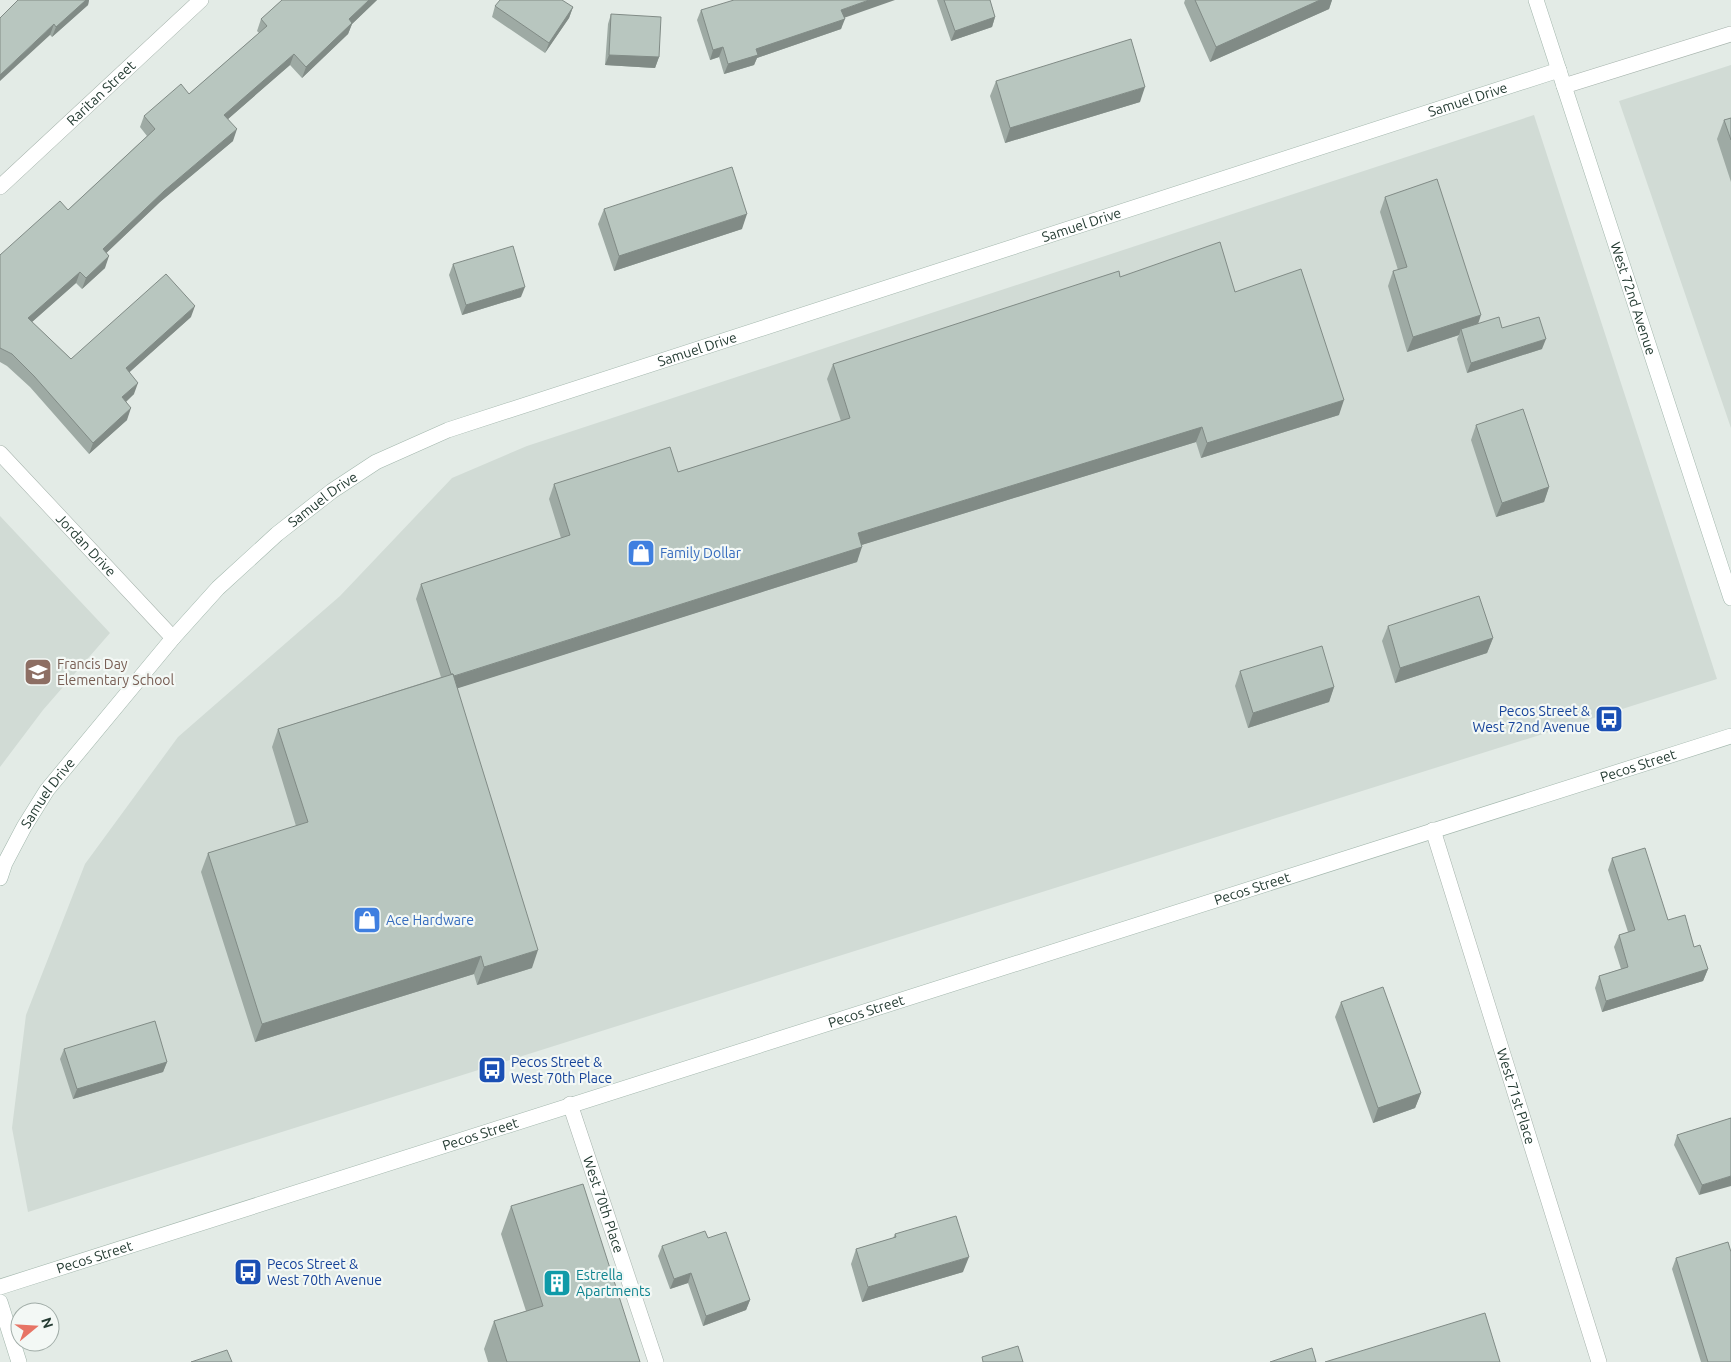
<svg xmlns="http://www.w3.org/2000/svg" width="1731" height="1362" font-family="Ubuntu,sans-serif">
  <rect width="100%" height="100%" fill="#e3ebe6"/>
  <!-- built -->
  <path fill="#d1dbd5" d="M1731,65V428L1619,101Z
    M1534,115L1717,679L28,1212L12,1128L26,1015L85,864L178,737L340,596L452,478L527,446Z
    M0,516L110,633L43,710L0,767Z"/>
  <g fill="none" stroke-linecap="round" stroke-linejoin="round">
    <defs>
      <g id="street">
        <path d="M1564,86L1731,34"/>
        <path id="s1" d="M0,187L201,0"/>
        <path id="s2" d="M0,453L173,638"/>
        <path id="s3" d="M1433,830L1599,1362"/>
        <path id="s4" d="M570,1104L656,1362"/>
      </g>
      <g id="secondary">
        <path id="s5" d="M1536,0L1731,598"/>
        <path id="s6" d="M0,878L5,863L24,827L47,790L173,638L218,588L277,534L332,491L376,462L448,430L1559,70"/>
        <path id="s7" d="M0,1287L1731,736"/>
        <path d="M0,1302L19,1362"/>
      </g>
    </defs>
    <!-- street casing -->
    <use href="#street" stroke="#a6b3ac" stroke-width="16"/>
    <!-- secondary casing -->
    <use href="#secondary" stroke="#a2b6ac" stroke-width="16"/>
    <!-- street -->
    <use href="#street" stroke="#fff" stroke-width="15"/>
    <!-- secondary -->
    <use href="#secondary" stroke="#fff" stroke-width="15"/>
  </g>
  <!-- wall -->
  <path fill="#9eaaa4" d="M18,0H89L88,5L52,37Z
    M282,0H377L352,24L348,34L302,78L290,65L228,119L233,141L160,202L106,253L105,268L82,289L76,283L32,322L71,359L191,317L129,372L134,394L126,402L127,420L89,454L30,387L7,366L0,362V255L68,210L147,136L140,127L144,116L189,94L259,33L257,31L261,19Z
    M937,0H990L995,17L992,27L951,41Z
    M1185,0H1332L1329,9L1210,62L1184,3Z
    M495,6L573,7L569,18L545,53L492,17Z
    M701,10L844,17L841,29L757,58L754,65L724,74L719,57L710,60L697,20Z
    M611,14L659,57L655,68L605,65L608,24Z
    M996,81L1140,102L1005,143L990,96Z
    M1731,118V182L1717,139L1724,120Z
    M1385,197L1478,324L1502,328L1542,349L1467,373L1457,339L1459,335L1407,352L1388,286L1393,271L1398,270L1380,212Z
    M604,209L742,229L614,271L598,224Z
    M453,264L521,297L462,315L449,275Z
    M1120,277L1235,292L1339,415L1201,458L1196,442L861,545L857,562L457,688L532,968L477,985L474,974L255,1042L201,872L208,853L296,826L272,747L278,729L441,677L416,599L421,584L561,538L549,499L554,484L678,472L841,421L827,379L833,364Z
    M1476,425L1549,487L1544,502L1496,517L1471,440Z
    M1388,626L1493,638L1487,653L1395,683L1382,641Z
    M1240,671L1334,687L1329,702L1248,728L1235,686Z
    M1612,858L1668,920L1694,947L1708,969L1703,981L1602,1012L1595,988L1599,976L1621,969L1614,947L1619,935L1628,932L1608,870Z
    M1341,1002L1421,1093L1415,1108L1373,1123L1335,1017Z
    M64,1049L167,1062L163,1072L73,1099L60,1059Z
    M1731,1118L1699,1195L1674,1145L1677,1135Z
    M511,1206L640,1362H488L484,1349L494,1321L526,1311L501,1234Z
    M895,1234L963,1272L862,1302L851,1264L856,1249L893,1238Z
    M708,1238L750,1300L746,1310L703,1326L688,1283L670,1289L658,1256L662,1246Z
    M1676,1258L1731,1362H1701L1672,1269Z"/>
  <!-- shaded-wall -->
  <path fill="#818b86" d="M85,0H89L88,5L52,37L56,27Z
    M369,0H377L352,24L348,34L302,78L306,67L349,19Z
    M869,0H895L838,20L841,10Z
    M1320,0H1332L1329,9L1210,62L1216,47Z
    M573,7L569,18L545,53L549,43Z
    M995,17L992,27L951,41L955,31Z
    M845,19L841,29L757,58L754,65L724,74L728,64L756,49Z
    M54,24L50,35L0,81V75Z
    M723,47L719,57L710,60L713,50Z
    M294,54L290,65L220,126L224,115Z
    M609,55L659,57L655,68L605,65Z
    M1145,87L1140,102L1005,143L1010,128Z
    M237,129L233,141L160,202L99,260L103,249L164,191Z
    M747,214L742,229L614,271L619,256Z
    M109,256L105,268L82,289L86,278Z
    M80,272L76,283L24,329L28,318Z
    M525,287L521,297L462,315L466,305Z
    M195,306L191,317L122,379L126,368Z
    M1481,315L1476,330L1461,329L1459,335L1407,352L1413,337Z
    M1546,339L1542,349L1467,373L1471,363Z
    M138,383L134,394L118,409L122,397Z
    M1344,400L1339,415L1201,458L1207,443Z
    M131,408L127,420L89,454L93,443Z
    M1202,427L1196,442L852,548L858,533Z
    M1549,487L1544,502L1496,517L1502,503Z
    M862,547L857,562L446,692L452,677Z
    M1493,638L1487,653L1395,683L1400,668Z
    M1334,687L1329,702L1248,728L1253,713Z
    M538,950L532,968L477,985L484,967Z
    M481,956L474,974L255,1042L262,1024Z
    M1708,969L1703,981L1602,1012L1606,1001Z
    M167,1062L163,1072L73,1099L77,1089Z
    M1421,1093L1415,1108L1373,1123L1378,1108Z
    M1731,1176V1186L1699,1195L1702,1185Z
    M969,1257L963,1272L862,1302L868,1287Z
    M691,1273L688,1283L670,1289L674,1279Z
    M750,1300L746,1310L703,1326L706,1316Z"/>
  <!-- building -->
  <path fill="#b8c6bf" stroke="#818b86" d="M18,0H86L56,27L54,24L0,75V18Z
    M282,0H369L349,19L352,23L306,67L294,54L224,115L237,129L164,191L103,249L109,256L86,278L80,272L28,318L71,359L166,274L195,306L126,368L138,383L122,397L131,408L93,443L34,376L12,354L0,348V255L60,201L68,210L155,129L144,116L181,84L189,94L267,26L261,19Z
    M500,0H562L573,7L549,43L495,6Z
    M734,0H869L841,10L845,19L756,49L758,55L728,64L723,47L713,50L701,10Z
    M944,0H990L995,17L955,31Z
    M1195,0H1320L1216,47Z
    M611,14L661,17L659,57L609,55Z
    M1131,39L1145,87L1010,128L996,81Z
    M1731,118V140L1724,120Z
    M732,167L747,214L619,256L604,209Z
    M1437,179L1481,315L1413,337L1393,271L1407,267L1385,197Z
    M1220,242L1235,292L1301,269L1344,400L1207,443L1202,427L858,533L862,547L454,676L453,674H451L421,584L570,535L554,484L670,447L678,472L850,418L833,364L1119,271L1120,277Z
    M513,246L525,287L466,305L453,264Z
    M1499,317L1502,328L1539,317L1546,339L1471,363L1461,329Z
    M1523,409L1549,487L1502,503L1476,425Z
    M1479,596L1493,638L1400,668L1388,626Z
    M1322,646L1334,687L1253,713L1240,671Z
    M453,674L538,950L484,967L481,956L262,1024L208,853L308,822L278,729Z
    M1645,848L1668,920L1685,915L1694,947L1700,945L1708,969L1606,1001L1599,976L1628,967L1619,935L1635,930L1612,858Z
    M1383,987L1421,1093L1378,1108L1341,1002Z
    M155,1021L167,1062L77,1089L64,1049Z
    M1731,1118V1176L1702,1185L1677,1135Z
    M583,1184L640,1362H507L494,1321L543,1306L511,1206Z
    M956,1216L969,1257L868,1287L856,1249L896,1237L895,1234Z
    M705,1231L708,1238L726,1232L750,1300L706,1316L691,1273L674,1279L662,1246Z
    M1728,1242L1731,1252V1362H1708L1676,1258Z
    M1485,1313L1500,1362H1325Z
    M1018,1346L1023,1362H983L982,1357Z
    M1312,1348L1316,1362H1270Z
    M227,1350L232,1362H191Z"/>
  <!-- icons -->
  <defs>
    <symbol id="shop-square" viewBox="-11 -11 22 22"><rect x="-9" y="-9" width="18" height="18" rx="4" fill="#3f7fe0" stroke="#f3f8f5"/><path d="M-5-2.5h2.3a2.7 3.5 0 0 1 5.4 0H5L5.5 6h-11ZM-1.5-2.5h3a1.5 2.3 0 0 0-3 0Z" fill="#fff"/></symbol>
    <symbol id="school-square" viewBox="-11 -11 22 22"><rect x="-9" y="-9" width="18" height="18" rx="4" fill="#8d6e63" stroke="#f3f8f5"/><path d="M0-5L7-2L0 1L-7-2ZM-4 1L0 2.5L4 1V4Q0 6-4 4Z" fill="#fff"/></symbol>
    <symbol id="bus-square" viewBox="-11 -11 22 22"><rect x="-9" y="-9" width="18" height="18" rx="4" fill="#1a4fb4" stroke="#f3f8f5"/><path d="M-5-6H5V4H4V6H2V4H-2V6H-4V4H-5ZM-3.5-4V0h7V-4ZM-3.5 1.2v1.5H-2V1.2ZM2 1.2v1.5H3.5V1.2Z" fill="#fff"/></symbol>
    <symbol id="building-square" viewBox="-11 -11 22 22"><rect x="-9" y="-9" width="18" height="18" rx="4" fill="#0f9aa8" stroke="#f3f8f5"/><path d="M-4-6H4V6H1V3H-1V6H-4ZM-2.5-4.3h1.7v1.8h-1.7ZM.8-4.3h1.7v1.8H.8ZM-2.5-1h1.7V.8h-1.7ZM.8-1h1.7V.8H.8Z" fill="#fff"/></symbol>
  </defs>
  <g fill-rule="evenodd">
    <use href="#shop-square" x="625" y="537" width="32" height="32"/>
    <use href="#school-square" x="22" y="656" width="32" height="32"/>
    <use href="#bus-square" x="1593" y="703" width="32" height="32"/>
    <use href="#shop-square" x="351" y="904" width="32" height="32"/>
    <use href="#bus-square" x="476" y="1054" width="32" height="32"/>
    <use href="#bus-square" x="232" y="1256" width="32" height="32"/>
    <use href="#building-square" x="541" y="1267" width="32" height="32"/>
  </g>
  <g text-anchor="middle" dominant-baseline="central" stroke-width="4.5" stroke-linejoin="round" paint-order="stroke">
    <!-- street labels -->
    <g font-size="14" fill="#243b32" stroke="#f3f8f5">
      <text stroke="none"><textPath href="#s1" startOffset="138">Raritan Street</textPath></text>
      <text stroke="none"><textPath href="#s6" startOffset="1718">Samuel Drive</textPath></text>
      <text stroke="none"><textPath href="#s6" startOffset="1312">Samuel Drive</textPath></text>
      <text stroke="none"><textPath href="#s5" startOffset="314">West 72nd Avenue</textPath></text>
      <text stroke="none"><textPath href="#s6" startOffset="908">Samuel Drive</textPath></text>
      <text stroke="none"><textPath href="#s6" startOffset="502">Samuel Drive</textPath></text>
      <text stroke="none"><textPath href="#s2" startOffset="126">Jordan Drive</textPath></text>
      <text stroke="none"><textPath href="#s7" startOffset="1719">Pecos Street</textPath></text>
      <text stroke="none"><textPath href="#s6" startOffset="98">Samuel Drive</textPath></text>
      <text stroke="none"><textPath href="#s7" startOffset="1314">Pecos Street</textPath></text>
      <text stroke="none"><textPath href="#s7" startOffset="909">Pecos Street</textPath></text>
      <text stroke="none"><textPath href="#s3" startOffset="279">West 71st Place</textPath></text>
      <text stroke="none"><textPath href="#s7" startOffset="504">Pecos Street</textPath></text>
      <text stroke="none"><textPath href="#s4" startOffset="106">West 70th Place</textPath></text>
      <text stroke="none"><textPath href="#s7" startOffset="99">Pecos Street</textPath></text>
    </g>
    <!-- shop labels -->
    <g font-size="14" fill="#366cbe" stroke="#f3f8f5" text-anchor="start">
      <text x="660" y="553">Family Dollar</text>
      <text x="386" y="920">Ace Hardware</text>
    </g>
    <!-- education labels -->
    <g font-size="14" fill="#785e54" stroke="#f3f8f5" text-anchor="start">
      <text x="57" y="664">Francis Day<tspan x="57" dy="16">Elementary School</tspan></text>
    </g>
    <!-- transit labels -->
    <g font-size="14" fill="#164399" stroke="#f3f8f5" text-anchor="start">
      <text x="1590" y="711" text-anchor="end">Pecos Street &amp;<tspan x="1590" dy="16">West 72nd Avenue</tspan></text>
      <text x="511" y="1062">Pecos Street &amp;<tspan x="511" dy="16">West 70th Place</tspan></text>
      <text x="267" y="1264">Pecos Street &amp;<tspan x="267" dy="16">West 70th Avenue</tspan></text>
    </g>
    <!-- culture labels -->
    <g font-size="14" fill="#0d838f" stroke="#f3f8f5" text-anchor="start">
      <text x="576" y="1275">Estrella<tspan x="576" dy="16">Apartments</tspan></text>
    </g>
  </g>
  <!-- north arrow -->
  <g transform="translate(35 1327) rotate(72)"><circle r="24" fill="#f3f8f5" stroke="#a0aca7"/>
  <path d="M0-4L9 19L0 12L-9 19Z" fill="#e77465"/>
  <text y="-8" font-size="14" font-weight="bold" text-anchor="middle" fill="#243b32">N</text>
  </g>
</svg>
